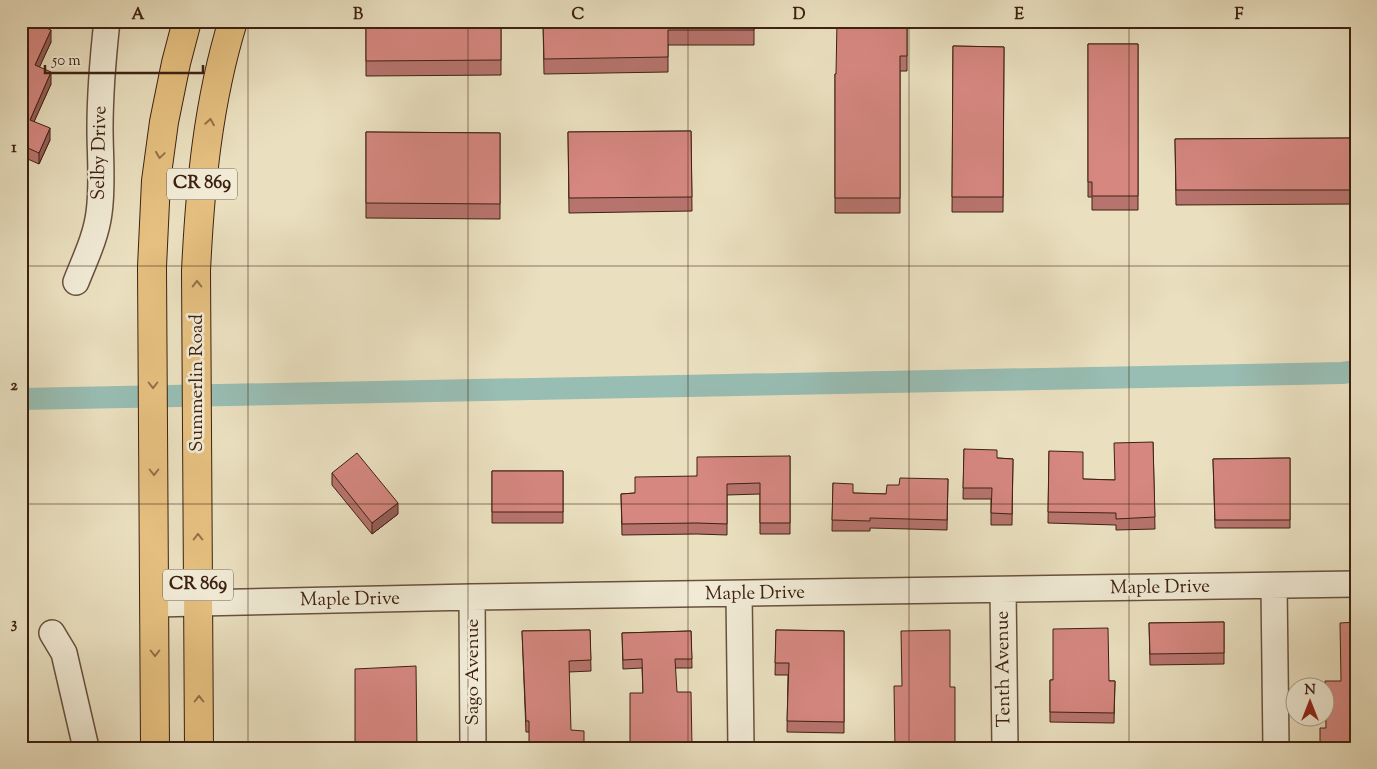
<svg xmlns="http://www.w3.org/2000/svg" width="1377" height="769" font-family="'Sorts Mill Goudy',serif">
  <rect width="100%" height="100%" fill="#eae0c0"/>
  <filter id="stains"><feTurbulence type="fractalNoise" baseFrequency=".004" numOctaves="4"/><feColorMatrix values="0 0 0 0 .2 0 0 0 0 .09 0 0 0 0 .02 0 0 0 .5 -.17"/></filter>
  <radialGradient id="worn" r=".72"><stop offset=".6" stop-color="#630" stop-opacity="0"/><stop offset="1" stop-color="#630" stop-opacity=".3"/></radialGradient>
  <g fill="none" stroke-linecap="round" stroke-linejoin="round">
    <!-- canal -->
    <path stroke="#98bdb3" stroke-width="22" d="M21,399L1342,373L1356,371"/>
    <defs>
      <path id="minor" d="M76,282C85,259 96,237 99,213C103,185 100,157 100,129C100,92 103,57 107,21
        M1274,586L1276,748
        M1003,590L1005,748
        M739,594L741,748
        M472,597L473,748
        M154,604L472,597L1356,584
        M52,633L64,653L86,748"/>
      <path id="major" d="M155,748L152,267L156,181L164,122L176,63L187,21
        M199,748L196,271C200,187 208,102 233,21"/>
    </defs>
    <!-- minor casing -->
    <use href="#minor" stroke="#69513d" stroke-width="28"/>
    <!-- major casing -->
    <use href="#major" stroke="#3e2111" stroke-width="30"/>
    <!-- minor -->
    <use href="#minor" stroke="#f1ebd6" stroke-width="25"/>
    <!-- major -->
    <use href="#major" stroke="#e5c080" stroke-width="28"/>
  </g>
  <!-- wall -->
  <path fill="#b7746e" stroke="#3e2111" d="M21,21L51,42L39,67L51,84L34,121L50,140L39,164L21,156Z
    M366,21H501V75L366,76Z
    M543,21H754V45H668V72L544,74Z
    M907,21V71H900V213H835V74H836Z
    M1088,44H1138V210H1092V197H1088Z
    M953,46L1004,47L1003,212H952Z
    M691,131L692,211L569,213L568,132Z
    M366,132L500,133V219L366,218Z
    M1356,138V204L1176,205L1175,139Z
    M1153,442L1155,529L1116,530V525L1048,523L1049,451L1083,479L1115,480Z
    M964,449L997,458L1013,459L1012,525H991V499H963Z
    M790,456V534H760V494L727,495V535L697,534L622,535L621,494L635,493L697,476Z
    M1290,458V528H1215L1213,459Z
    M492,471H563V523H492Z
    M332,473L398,514L372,534L332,485Z
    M948,479L947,530L870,528V531H832L833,483L853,493L886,494L899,485Z
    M1224,622V664L1150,665L1149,623Z
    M590,630L591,671L569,672L529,732H526L522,631Z
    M776,630L844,631V733L787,732L788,675H775Z
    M691,631L692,668H676L643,693L642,668L623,669L622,633Z
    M1050,680L1115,681L1114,723L1050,722Z"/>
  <!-- shaded-wall -->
  <path fill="#955e5a" stroke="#3e2111" d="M51,30V42L35,77V65Z
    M51,72V84L30,131V120Z
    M50,128V140L39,164V153Z
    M398,503V514L372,534V523Z"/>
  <!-- building -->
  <path fill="#d58780" stroke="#3e2111" d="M21,21H31L51,30L35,65L51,72L30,120L50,128L39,153L21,145Z
    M366,21H501V60L366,61Z
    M543,21H754V30H668V57L544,59Z
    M837,21H907V56H900V198H835V74H836Z
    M1088,44H1138V196H1092V182H1088Z
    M953,46L1004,47L1003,197H952Z
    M691,131L692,197L569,198L568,132Z
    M366,132L500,133V204L366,203Z
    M1356,138V190H1176L1175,139Z
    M1153,442L1155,517L1116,519V513L1048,512L1049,451L1083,452V479L1115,480L1114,443Z
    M964,449L997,450V458L1013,459L1012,514L991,513L992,488H963Z
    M357,453L398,503L372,523L332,473Z
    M790,456V523H760V483L727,484V524L697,523L622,524L621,494L635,493V477L697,476V457Z
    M1290,458V520H1215L1213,459Z
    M492,471H563V512H492Z
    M900,478L948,479L947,520L870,518V521L832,520L833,483L853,484V493L886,494L887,485H899Z
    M1224,622V653L1150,654L1149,623Z
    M1356,622V748H1320V728H1326L1325,681H1341L1340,623Z
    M1108,628L1109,681H1115L1114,713L1050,712V680H1053V629Z
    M590,630L591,660L569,661L571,730L584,731V748H529V721H526L522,631Z
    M776,630L844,631V722L787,721L789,663H775Z
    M950,630V687H955V748H895L894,686H902L901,631Z
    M691,631L692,659H675L677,692H691L692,748H630V693H643L642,659L623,660L622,633Z
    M416,666L417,748H355V669Z"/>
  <!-- one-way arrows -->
  <defs><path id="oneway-chevron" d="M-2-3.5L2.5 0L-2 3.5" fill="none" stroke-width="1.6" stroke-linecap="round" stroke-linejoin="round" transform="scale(1.25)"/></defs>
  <g stroke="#927048">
    <use href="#oneway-chevron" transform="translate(210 122) rotate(-81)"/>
    <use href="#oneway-chevron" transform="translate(160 155) rotate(98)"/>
    <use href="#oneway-chevron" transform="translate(197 284) rotate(-90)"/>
    <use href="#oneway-chevron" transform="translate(153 385) rotate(90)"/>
    <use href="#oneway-chevron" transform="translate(154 472) rotate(90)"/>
    <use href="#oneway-chevron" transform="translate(198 537) rotate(-90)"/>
    <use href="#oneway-chevron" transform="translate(155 653) rotate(90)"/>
    <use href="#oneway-chevron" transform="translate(199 699) rotate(-90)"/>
  </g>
  <!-- grid -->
  <path fill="none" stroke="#3e2111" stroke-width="1" stroke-opacity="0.55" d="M248,21V748M468,21V748M688,21V748M909,21V748M1129,21V748M21,266H1356M21,504H1356"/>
  <g text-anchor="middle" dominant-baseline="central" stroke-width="5" stroke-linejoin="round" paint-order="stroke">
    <!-- shield labels -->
    <g fill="#f1ebd6" stroke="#745e4c" stroke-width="1">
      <rect x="167" y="168.5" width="70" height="31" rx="4"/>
      <rect x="163" y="569.5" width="70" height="31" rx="4"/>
    </g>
    <g font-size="18" font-weight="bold" fill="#3e2111">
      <text x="202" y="184">CR 869</text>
      <text x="198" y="585">CR 869</text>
    </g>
    <!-- street labels -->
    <g font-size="19" fill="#3e2111" stroke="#f1ebd6">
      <text transform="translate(100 153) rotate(-89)">Selby Drive</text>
      <text transform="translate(197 383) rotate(-90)">Summerlin Road</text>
      <text transform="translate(1160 588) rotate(-1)">Maple Drive</text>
      <text transform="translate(755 594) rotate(-1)">Maple Drive</text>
      <text transform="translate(350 600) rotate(-1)">Maple Drive</text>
      <text transform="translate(1004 669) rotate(-91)">Tenth Avenue</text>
      <text transform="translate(473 672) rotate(-90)">Sago Avenue</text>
    </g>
  </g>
  <!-- margin -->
  <rect width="1377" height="769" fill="none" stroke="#eae0c0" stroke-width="55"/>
  <!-- north arrow -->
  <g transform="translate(1310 702)"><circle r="24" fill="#f1ebd6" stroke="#a99a87"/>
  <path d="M0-4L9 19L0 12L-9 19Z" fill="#8f2418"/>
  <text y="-8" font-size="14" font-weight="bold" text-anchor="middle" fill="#3e2111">N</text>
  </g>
  <!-- scale -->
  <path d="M45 65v8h158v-8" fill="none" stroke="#3e2111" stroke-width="2.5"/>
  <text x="52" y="65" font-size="15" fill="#3e2111" stroke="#f1ebd6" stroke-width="4" paint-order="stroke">50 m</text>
  <rect x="28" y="28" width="1322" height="714" fill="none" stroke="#3e2111" stroke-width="2"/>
  <g font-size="16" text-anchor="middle" font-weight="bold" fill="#3e2111">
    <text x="138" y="19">A</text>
    <text x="358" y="19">B</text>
    <text x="578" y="19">C</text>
    <text x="799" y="19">D</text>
    <text x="1019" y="19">E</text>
    <text x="1239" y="19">F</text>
    <text x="14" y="152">1</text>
    <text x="14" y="390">2</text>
    <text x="14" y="628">3</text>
  </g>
  <rect width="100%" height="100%" filter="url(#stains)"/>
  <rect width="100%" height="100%" fill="url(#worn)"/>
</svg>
